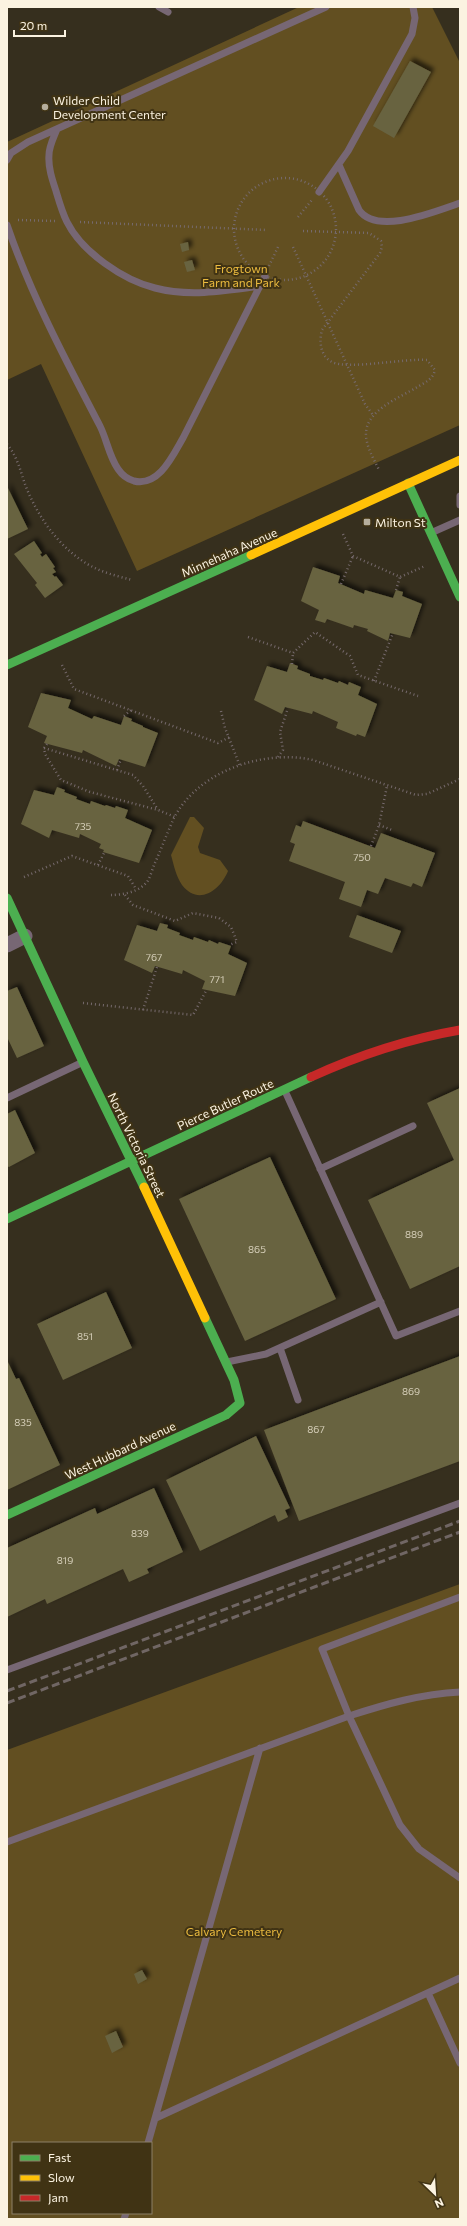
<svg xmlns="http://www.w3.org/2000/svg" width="467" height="2226" font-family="Commissioner,sans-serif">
  <defs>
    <filter id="shadow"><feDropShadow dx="3.5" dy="-3.5" stdDeviation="2" flood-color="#0009"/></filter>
  </defs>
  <rect width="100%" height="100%" fill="#362f1e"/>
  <!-- green -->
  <path fill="#624f21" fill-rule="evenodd" d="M299,7H432L460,63V425L137,571L41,364L7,380V142Z
    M190,817H194L204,828L198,847L200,853L220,860L228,871C220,891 198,906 182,885C176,876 174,866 171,855Z
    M460,1584V2219H7V1750ZM13,2143H151V2213H13Z"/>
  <!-- building -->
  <path fill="#686341" filter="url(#shadow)" d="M410,61L431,72L394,138L373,126Z
    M188,242L189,250L182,252L180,244Z
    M192,260L195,270L187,272L184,262Z
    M7,486L28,529L7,539Z
    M34,541L42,553L40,554L42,557L46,554L55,567L53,568L56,572L52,574L55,577L56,576L63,585L45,598L35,585L37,583L14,554Z
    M313,567L340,576L338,583L364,594L365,590L393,598L396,590L403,592L402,596L422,604L410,638L390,633L388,641L367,631L368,629L354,625L353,628L327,619L325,623L315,620L319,610L301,601Z
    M290,663L298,666L297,669L310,674V676L323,680L324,678L338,683L339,681L348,685L349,682L361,687L358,695L377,704L365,737L357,734L356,736L336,728L338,722L313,711L312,714L285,707L282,714L254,700L267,666L287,672Z
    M41,693L71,700L68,708L92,719L94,716L121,725L124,716L132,719L131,721L143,726V727L158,733L145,767L119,759L116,766L83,750L82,753L44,743L47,736L28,727Z
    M57,787L65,790L64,792L77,797L76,799L90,804L91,801L105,806L106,805L115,808L116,806L128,810L125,818L152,830L139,863L103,852L104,850L99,848L101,844L80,834L79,838L52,830L49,838L21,824L34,790L54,795Z
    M303,821L375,848L381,833L435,853L422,887L413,883L411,887L385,878L378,894L367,890L361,907L339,899L345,882L289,861L295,844L290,842L296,825L301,827Z
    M357,915L401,931L392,953L349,937Z
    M160,923L168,925L167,928L180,933L179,935L193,940L194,937L208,942L209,940L218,944L219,942L231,946L228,954L247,963L235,996L202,989L205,981L183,970L182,974L155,966L152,973L124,960L137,925L157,931Z
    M17,987L44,1046L17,1058L7,1037V991Z
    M460,1088V1266L410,1289L368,1200L454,1160L427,1103Z
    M15,1110L35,1153L9,1167L7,1166V1114Z
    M270,1157L336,1299L245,1341L179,1199Z
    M106,1292L132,1348L63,1380L37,1324Z
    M460,1356V1461L299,1521L264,1430Z
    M7,1360L16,1379L19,1378L60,1465L7,1490Z
    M256,1436L290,1508L285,1510L288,1517L278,1522L275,1515L200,1551L166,1480Z
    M154,1488L183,1552L147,1569L149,1573L129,1582L123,1569L47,1604L45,1599L7,1617V1548L95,1508L97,1514Z
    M142,1970L147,1979L138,1984L134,1974Z
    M116,2031L123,2047L112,2053L105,2036Z"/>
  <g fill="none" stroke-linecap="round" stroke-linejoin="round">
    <!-- path -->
    <path stroke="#766a6d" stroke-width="2.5" stroke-dasharray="1 3" stroke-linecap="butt" d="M234 229a51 51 0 1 1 102 0a51 51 0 1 1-102 0Z
      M298,217L312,200
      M18,220L55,221
      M80,222L267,230
      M303,231L369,233L381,241L382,247L380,253L322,330C319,341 320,356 332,362C348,370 406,358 427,360L435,370C433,379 426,382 419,386C398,399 359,412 367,442C369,452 375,461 379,470
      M293,247L365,404L373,415
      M269,266L278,247
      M7,444C20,460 21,477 29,494C43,525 66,555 97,569C108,574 121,577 132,580
      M343,534L353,556L400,577L425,566
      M341,584L353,556
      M396,590L400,577
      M248,637L293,653L315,632L350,656L358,675L418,696
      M292,664L293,653
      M62,665L74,689L218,743L230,737
      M374,681L393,633
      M221,711L225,728L240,766
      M124,716L131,710
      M47,744L44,748L45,754L61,780L90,792L158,810L175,817
      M44,748L133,775L143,786L158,810
      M278,757L283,750L280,732L288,708
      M117,770L121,759
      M379,825L392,830
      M371,846L379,825L387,786
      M98,865L104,853
      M24,877L72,856L128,876L136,889
      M111,895C122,895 139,892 147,882C150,878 152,870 154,865C161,850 167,833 174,818C198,771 264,749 313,760L416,795L427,794L460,779
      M125,895L133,905L175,921L193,913L219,918L231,927L237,942L229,945
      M83,1003L193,1015L206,991
      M143,1010L157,967"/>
    <!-- lane -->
    <path stroke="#776774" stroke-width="7" d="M159,7L168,12
      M57,129C54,137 49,146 49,155C48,167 52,179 56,191C59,201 62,212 67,222C82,252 123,280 155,288C189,297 225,291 260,286
      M7,160L11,153L28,142L326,7
      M339,165L359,210C377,236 436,211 460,203
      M319,192L348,151L412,34L415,18L413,7
      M7,225C31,295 66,361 100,426C107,440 109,456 118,469C122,475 127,479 134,481C159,487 173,455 183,438L265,276
      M460,496V505
      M433,532L460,520
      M285,1091L396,1336L460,1311
      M7,1098L81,1063
      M320,1169L413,1126
      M280,1348L298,1400
      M227,1362L266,1354L381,1302
      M460,1597L322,1649L349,1716L400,1825L419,1849L460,1878
      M7,1670L460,1503
      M7,1842L349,1716C386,1704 421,1694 460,1692
      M428,1993L460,2063
      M156,2118L460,1978
      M148,2143L260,1748
      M124,2219L126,2213"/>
    <!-- street -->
    <path stroke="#776774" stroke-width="15" d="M7,945L25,936"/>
    <!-- fast -->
    <path stroke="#4caf50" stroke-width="9" d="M408,483L460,597
      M7,665L251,555
      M7,898L83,1062L144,1187
      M7,1219L311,1077
      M7,1515L226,1415L240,1403L234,1380L205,1318"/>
    <!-- slow -->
    <path stroke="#ffc107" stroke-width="9" d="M251,555L460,460
      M144,1187L205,1318"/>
    <!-- jam -->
    <path stroke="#c62828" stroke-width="9" d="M311,1077C359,1055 408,1039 460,1030"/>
    <!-- rail -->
    <path stroke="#706664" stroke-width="3" stroke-dasharray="8 4" stroke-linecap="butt" d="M7,1691L460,1521
      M7,1703L460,1532"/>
  </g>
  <!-- markers -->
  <g fill="#b6ae9d" stroke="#403314" stroke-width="1.5">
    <circle cx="45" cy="107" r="4"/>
    <rect x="363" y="518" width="8" height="8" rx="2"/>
  </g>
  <g text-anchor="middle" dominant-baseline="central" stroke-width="4" stroke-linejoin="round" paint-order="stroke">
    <!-- number labels -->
    <g font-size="10" fill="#d6cfb9">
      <text x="83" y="826">735</text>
      <text x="362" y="857">750</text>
      <text x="154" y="957">767</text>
      <text x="217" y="979">771</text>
      <text x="414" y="1234">889</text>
      <text x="257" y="1249">865</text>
      <text x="85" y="1336">851</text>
      <text x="411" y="1391">869</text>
      <text x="23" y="1422">835</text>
      <text x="316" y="1429">867</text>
      <text x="140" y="1533">839</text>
      <text x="65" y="1560">819</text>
    </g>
    <!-- poi labels -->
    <g font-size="12" fill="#fbf3e1" stroke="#403314" text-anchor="start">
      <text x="53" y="100">Wilder Child<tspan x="53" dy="14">Development Center</tspan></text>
      <text x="375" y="522">Milton St</text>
    </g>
    <!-- park labels -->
    <g font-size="12" fill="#ebbb3f" stroke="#403314">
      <text x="241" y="268">Frogtown<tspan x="241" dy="14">Farm and Park</tspan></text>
      <text x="234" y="1931">Calvary Cemetery</text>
    </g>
    <!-- street labels -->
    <g font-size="12" fill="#fbf3e1" stroke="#403314">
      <text transform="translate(229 552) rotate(-24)">Minnehaha Avenue</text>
      <text transform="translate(225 1104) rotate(-25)">Pierce Butler Route</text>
      <text transform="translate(137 1145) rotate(64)">North Victoria Street</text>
      <text transform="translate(120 1450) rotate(-25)">West Hubbard Avenue</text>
    </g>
  </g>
  <!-- border -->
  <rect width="467" height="2226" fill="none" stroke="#fbf3e1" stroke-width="16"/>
  <!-- legend -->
  <rect x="12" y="2142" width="140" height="72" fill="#403314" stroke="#8b8066"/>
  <rect x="20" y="2155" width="20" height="6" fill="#4caf50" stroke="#8b8066"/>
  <text x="48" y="2162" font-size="12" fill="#fbf3e1">Fast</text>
  <rect x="20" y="2175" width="20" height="6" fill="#ffc107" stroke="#8b8066"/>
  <text x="48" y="2182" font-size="12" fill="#fbf3e1">Slow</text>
  <rect x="20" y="2195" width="20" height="6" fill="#c62828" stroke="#8b8066"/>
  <text x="48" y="2202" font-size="12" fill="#fbf3e1">Jam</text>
  <!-- north arrow -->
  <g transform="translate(435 2194) rotate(155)" stroke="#403314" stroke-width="3" paint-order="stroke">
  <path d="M0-3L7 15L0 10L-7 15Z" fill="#fbf3e1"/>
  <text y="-6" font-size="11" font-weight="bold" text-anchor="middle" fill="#fbf3e1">N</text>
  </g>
  <!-- scale -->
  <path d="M14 30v6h51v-6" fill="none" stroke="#fbf3e1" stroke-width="2"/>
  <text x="20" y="30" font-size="12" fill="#fbf3e1" stroke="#403314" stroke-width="3" paint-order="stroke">20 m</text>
</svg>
